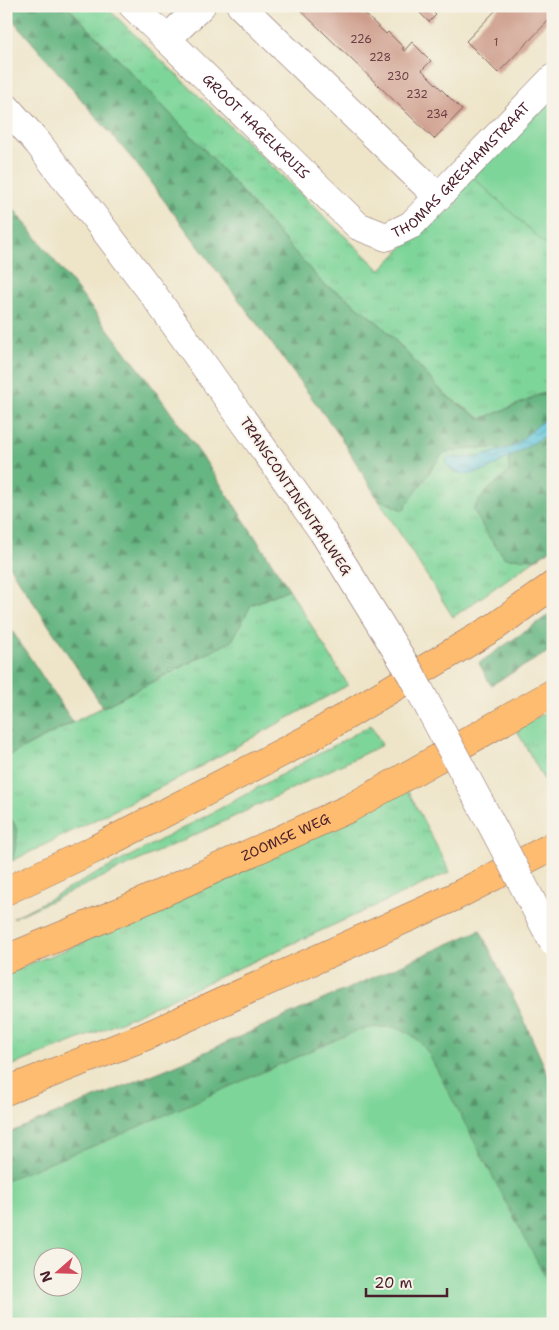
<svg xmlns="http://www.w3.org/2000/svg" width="559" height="1330" font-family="'Shantell Sans',sans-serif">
  <defs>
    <pattern id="grass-tufts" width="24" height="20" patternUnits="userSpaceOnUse" patternTransform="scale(1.25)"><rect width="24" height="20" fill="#7ed59a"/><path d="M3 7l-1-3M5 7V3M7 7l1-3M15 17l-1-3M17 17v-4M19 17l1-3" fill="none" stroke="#6eb685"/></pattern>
    <pattern id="forest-firs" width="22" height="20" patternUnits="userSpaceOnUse" patternTransform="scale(1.25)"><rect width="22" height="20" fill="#66b682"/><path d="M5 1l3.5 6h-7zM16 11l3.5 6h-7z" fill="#56936b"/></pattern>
    <pattern id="water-waves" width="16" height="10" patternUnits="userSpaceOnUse" patternTransform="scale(1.25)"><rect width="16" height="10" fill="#5ec6db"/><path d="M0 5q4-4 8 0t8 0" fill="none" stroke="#50a0b2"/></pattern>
  </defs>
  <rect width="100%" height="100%" fill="#f7f3e8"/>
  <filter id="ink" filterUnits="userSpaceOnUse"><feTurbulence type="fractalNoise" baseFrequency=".02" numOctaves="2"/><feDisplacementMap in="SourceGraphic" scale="10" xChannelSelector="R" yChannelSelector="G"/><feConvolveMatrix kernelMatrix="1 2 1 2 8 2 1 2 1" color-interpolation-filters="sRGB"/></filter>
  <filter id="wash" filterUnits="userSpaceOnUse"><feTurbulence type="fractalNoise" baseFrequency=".0096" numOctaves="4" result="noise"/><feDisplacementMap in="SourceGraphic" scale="20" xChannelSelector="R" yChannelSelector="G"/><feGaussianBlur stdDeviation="1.12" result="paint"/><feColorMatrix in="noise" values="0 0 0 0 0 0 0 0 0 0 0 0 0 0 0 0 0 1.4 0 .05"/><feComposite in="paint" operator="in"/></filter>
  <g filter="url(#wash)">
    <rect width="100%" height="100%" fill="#eee5c9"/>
    <!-- grass -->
    <path fill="url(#grass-tufts)" stroke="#647a62" d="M67,6H105L380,270L553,96V388L524,402L481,419L445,395L383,327L343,295L324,285L201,146Z
      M470,448H498L509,456V472L485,493L505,557L536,559L453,617L378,499L403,510L442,454Z
      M289,589L348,685L183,776L12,861C16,843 23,828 6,814V757L231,641L251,605Z
      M553,709V796L516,729Z
      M371,725L382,745L227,820L13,918L221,808Z
      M407,789L450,872L107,1028L6,1068V973L75,946Z"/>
    <!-- forest -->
    <path fill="url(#forest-firs)" stroke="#586a56" d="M6,6H67L201,146L324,285L343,295L383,327L445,395L481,419L524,402L553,388V548L536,559L505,558L488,536L473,509L485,493L509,472V456L498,448H470L442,454L403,510L378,499L340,436L255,321L135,162L6,12Z
      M6,199L144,375L206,462L289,589L251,605L232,641L103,707L6,561Z
      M553,612V649L491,685L479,663Z
      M6,622L73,722L6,757Z
      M6,814C23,828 16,843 12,861L6,864Z
      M480,930L518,1007L553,1086V1324L6,1218V1134L176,1065Z"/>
    <!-- park -->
    <path fill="#7ed59a" stroke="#647a62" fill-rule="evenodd" d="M553,96V251L473,177Z
      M392,1027C408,1030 417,1038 427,1051L553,1292V1324H6V1180L106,1141L356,1031L369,1028ZM42,1258H72V1288H42Z"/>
    <!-- water -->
    <path fill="url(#water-waves)" stroke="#547283" d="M553,412V429L537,441L487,470L467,475L453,471L445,463L449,457L459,458L479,457L514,446Z"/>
    <g id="blocks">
      <!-- building -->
      <path fill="#ce9c8b" d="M296,6H355L365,16L366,15L385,33L386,34L388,32L404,48L402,49L404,51L412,42L431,61L422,70L462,110L434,139Z
        M419,6H427L436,15L429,22L416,9Z
        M500,6H553V16L498,73L466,41Z"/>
    </g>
  </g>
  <g filter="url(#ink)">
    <use href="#blocks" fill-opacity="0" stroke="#836462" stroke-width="1"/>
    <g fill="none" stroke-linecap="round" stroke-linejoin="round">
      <defs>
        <g id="street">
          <path id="s1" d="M133,6L358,226L386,237L411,225L553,78"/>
          <path d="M241,6L438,197"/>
          <path d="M167,39L201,6"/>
          <path d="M6,107L38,143L153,294L323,532"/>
        </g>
        <g id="highway">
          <path d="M6,891L95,849L306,740L496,626L553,585"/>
          <path id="s2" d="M6,959L124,910L350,808L553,693"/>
          <path d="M6,1091L144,1037L452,898L553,846"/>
        </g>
      </defs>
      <!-- street casing -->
      <use href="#street" stroke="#836462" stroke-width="29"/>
      <!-- highway casing -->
      <use href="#highway" stroke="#836462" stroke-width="29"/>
      <!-- street -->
      <use href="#street" stroke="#fff" stroke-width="28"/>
      <!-- highway -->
      <use href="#highway" stroke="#fdbc6f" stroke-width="28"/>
      <defs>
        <path id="street-bridge" d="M323,532L411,674L496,833L553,942"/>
      </defs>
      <!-- street-bridge casing -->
      <use href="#street-bridge" stroke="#836462" stroke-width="29" stroke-linecap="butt"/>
      <!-- street-bridge -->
      <use href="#street-bridge" stroke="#fff" stroke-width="28"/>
    </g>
  </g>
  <g text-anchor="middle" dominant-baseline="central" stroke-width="4" stroke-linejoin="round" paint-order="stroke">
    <!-- number labels -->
    <g font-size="11" fill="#6b3e43">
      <text x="361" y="39">226</text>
      <text x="496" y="42">1</text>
      <text x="380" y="57">228</text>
      <text x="398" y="76">230</text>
      <text x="417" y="94">232</text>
      <text x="437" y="114">234</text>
    </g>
    <!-- street labels -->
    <g font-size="14" fill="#4a1f2b" stroke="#f7f3e8">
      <text stroke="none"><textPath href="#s1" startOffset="172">GROOT HAGELKRUIS</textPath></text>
      <text stroke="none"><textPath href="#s1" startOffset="446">THOMAS GRESHAMSTRAAT</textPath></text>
      <text transform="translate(296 496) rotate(56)">TRANSCONTINENTAALWEG</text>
      <text stroke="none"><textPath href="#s2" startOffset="305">ZOOMSE WEG</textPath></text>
    </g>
  </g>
  <!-- margin -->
  <rect width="559" height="1330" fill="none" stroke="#f7f3e8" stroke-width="25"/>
  <!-- north arrow -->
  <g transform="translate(58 1272) rotate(250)"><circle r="24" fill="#f7f3e8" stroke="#b29e9c"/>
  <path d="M0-4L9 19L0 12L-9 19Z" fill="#d1495b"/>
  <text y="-8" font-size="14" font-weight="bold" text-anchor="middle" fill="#4a1f2b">N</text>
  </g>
  <!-- scale -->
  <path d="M366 1288v8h81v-8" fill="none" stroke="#4a1f2b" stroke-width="2.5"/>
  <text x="374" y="1288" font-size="15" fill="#4a1f2b" stroke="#f7f3e8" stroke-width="4" paint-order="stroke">20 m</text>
</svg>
